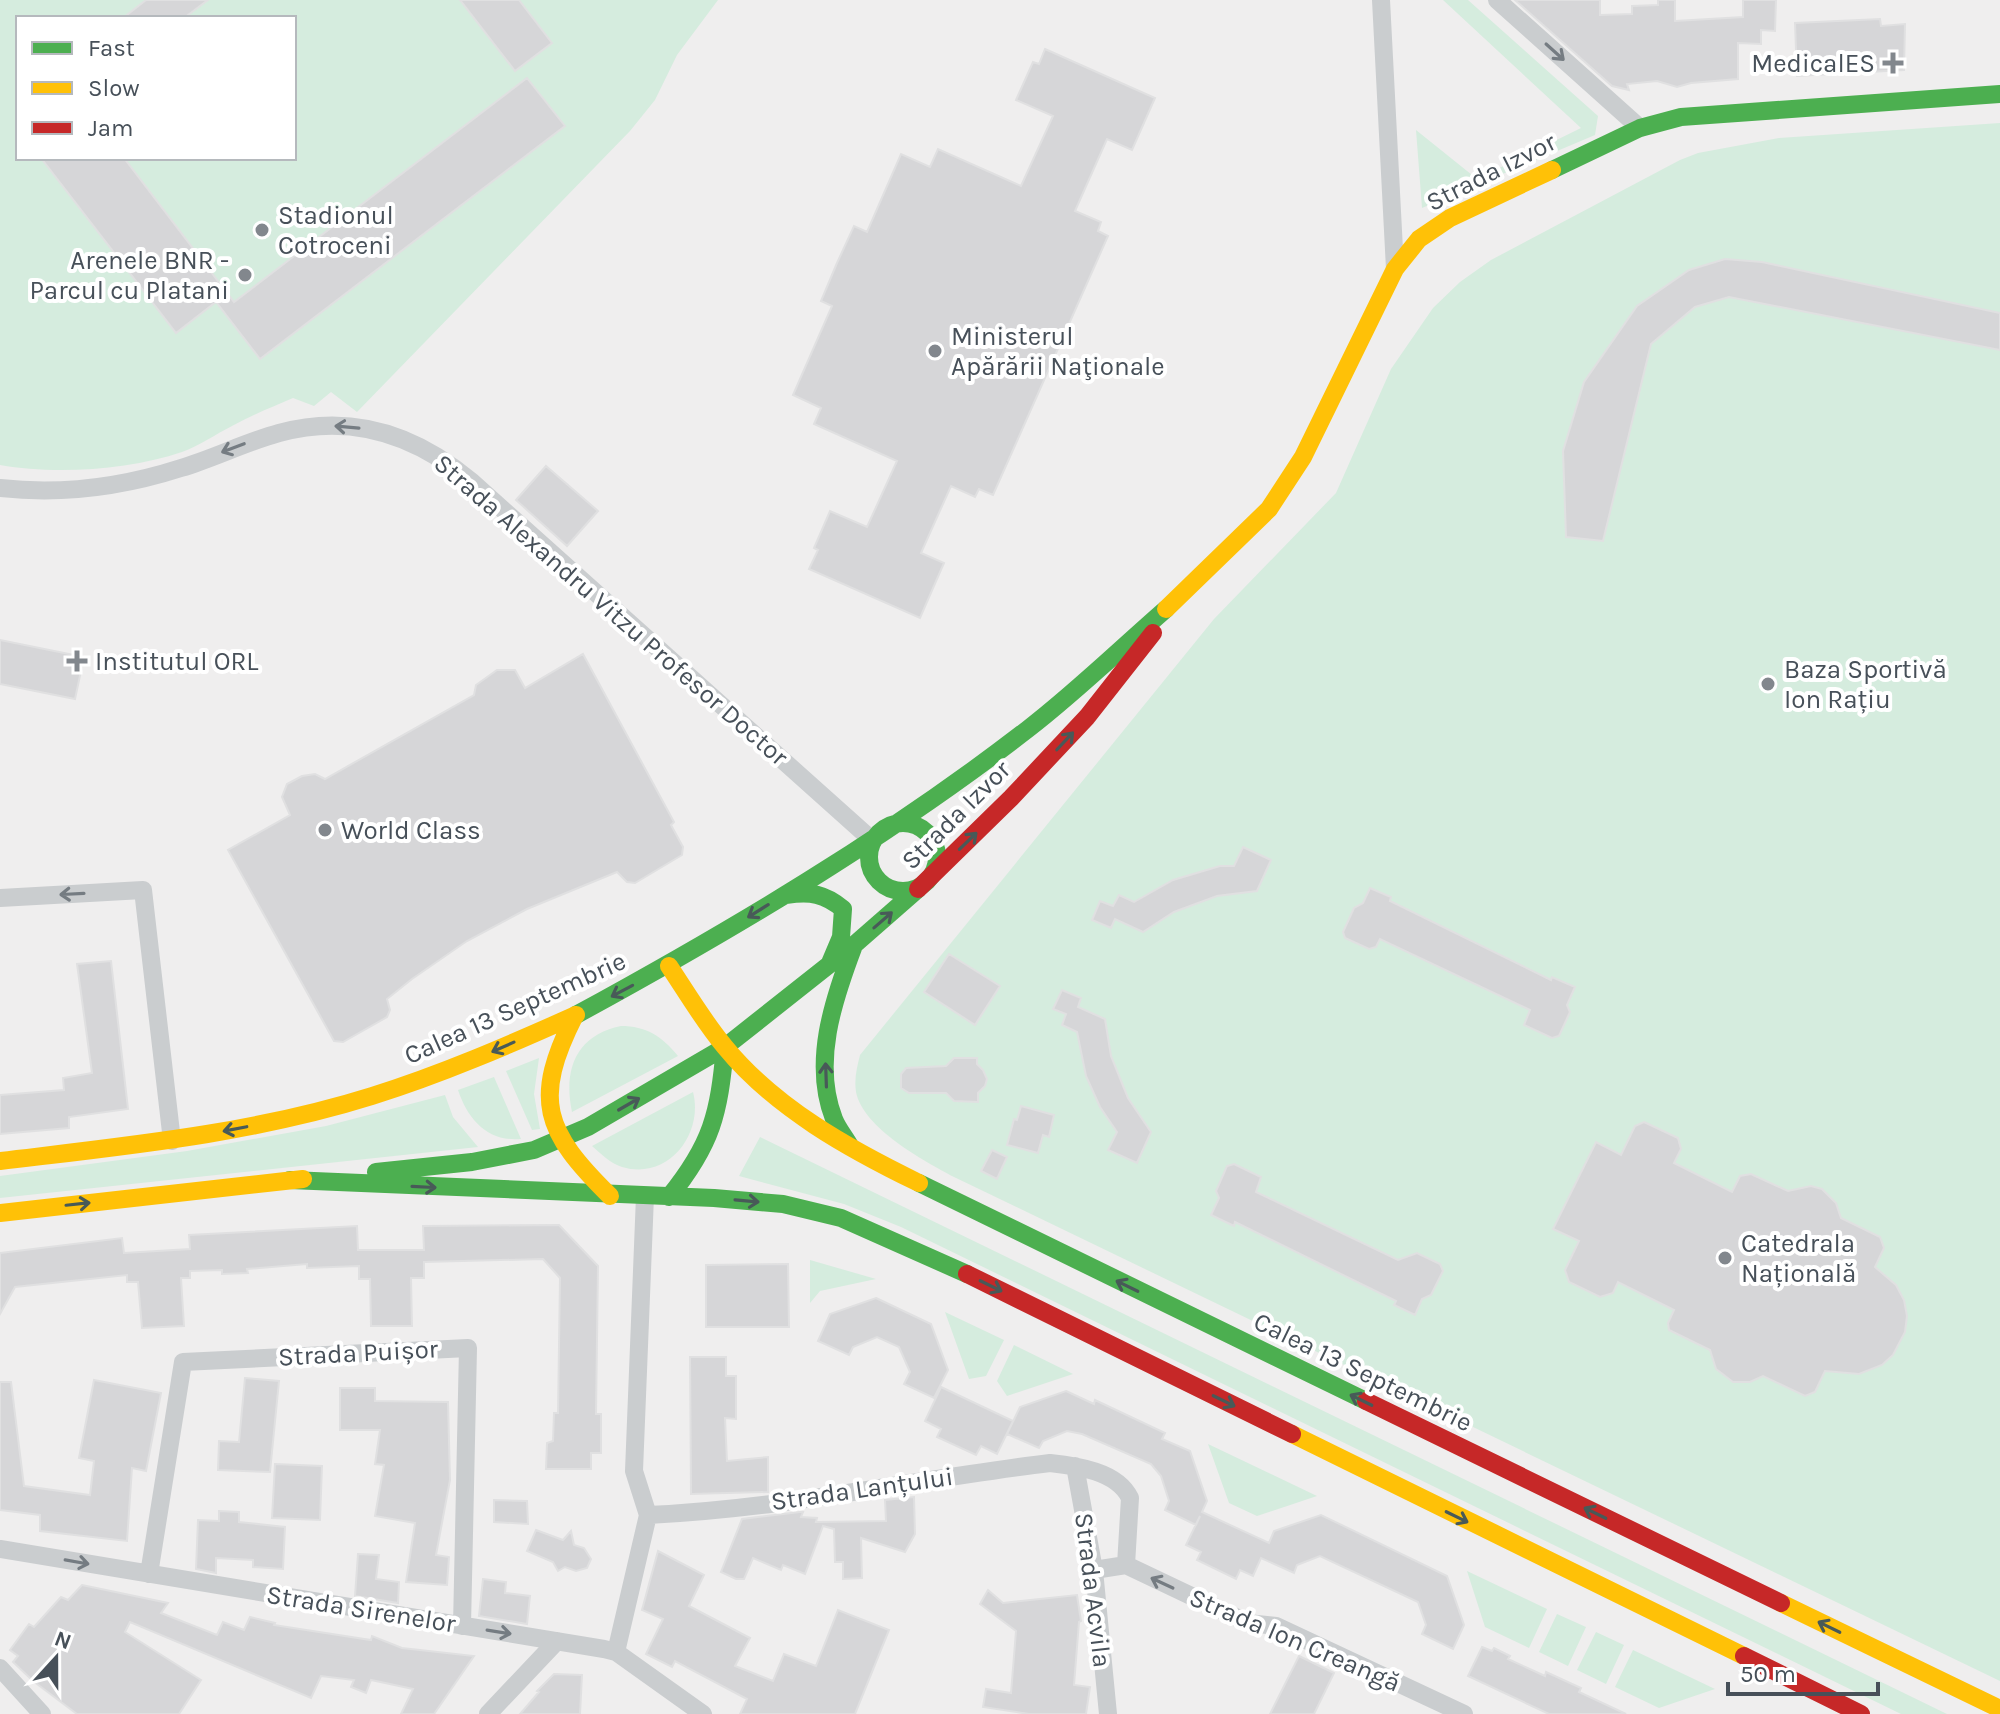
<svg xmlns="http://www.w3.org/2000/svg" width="2000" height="1714" font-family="Karla,sans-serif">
  <rect width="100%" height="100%" fill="#efeeee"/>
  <!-- green -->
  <path fill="#d5ecde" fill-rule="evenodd" d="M0,0H718L677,55L655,100L630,131L357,412L331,392L314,406L293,398C272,407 252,415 232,426C216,434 199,446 182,452C129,470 55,475 0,465ZM18,18H294V158H18Z
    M1443,0H1468L1598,116L1595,135L1422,208L1416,130L1477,179L1581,128Z
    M2000,123V1681L954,1177C924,1161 863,1128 856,1092C854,1079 857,1067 860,1055L1214,619L1336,493L1391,369L1433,308L1460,282L1491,260L1680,160L1698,153L1779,138Z
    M621,1026C646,1026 662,1036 678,1056L572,1112C563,1070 576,1035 621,1026Z
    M539,1058L534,1094L540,1129L532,1130L506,1071Z
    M494,1077L521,1139C488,1142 468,1120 458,1090Z
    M693,1092C704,1134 668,1181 622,1167C610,1163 601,1154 592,1146Z
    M445,1095L453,1117L478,1147L0,1198V1176L187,1151L326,1126Z
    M760,1137L1947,1714H1901L901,1227L844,1204L739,1176Z
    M810,1260L876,1279L820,1291L810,1303Z
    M945,1312L1004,1340L986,1376L969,1379Z
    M1014,1345L1073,1374L1007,1396L997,1381Z
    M1208,1444L1317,1496L1257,1516L1229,1503Z
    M1467,1571L1547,1609L1529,1648L1485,1627Z
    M1557,1614L1586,1627L1568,1666L1539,1652Z
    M1596,1632L1624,1645L1606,1684L1577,1670Z
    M1633,1650L1715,1689L1659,1708L1615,1687Z"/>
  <!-- building -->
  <path fill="#d6d6d8" stroke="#e0e0e1" stroke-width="2" d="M146,0H208L184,18H123Z
    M460,0H519L552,43L515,71Z
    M1515,0H1600V15L1632,14V6L1658,5V0H1675V21L1743,17V0H1776L1775,31L1761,30V44L1738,43V79L1691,83L1677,87L1657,81L1627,84L1629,90L1612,86Z
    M1880,19L1881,26L1905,24L1904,70L1797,76L1795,23Z
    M1045,49L1155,98L1132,150L1107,139L1075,211L1101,222L1098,231L1108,236L993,495L979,489L975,497L951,486L921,553L944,563L920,618L809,569L818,550L814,548L830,511L867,527L897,461L814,424L821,408L793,395L832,306L821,301L837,263L854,226L867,232L901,154L930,167L938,149L1021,186L1053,116L1016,100L1033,62L1039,64Z
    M527,78L565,126L260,359L216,302L176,333L41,158H124L234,302Z
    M1725,259L1762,262L2000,313V350L1729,297L1695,307L1651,344L1603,541L1566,537L1563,451L1584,382L1637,306L1689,270Z
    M546,466L598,511L567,546L516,500Z
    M0,640L84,657L75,699L0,684Z
    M583,654L674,822L671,825L683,847L682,855L635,883L627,882L617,872L527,909L467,941L412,979L387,999L390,1010L387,1017L343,1042L334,1041L228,850L290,815L282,797L287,784L302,776L315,774L325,779L474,695L476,685L497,670H515L525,688Z
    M1243,847L1271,860L1257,891L1217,896L1174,912L1143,932L1115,919L1111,928L1092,920L1100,901L1113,906L1119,895L1134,902L1173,880L1220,866H1234Z
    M1370,888L1391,897L1390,901L1551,980L1552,977L1575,987L1567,1005L1570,1012L1559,1036L1552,1038L1524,1025L1530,1010L1380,939L1376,947L1369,949L1345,938L1343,932L1354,908L1363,903Z
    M949,954L1000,986L975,1025L924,992Z
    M111,961L128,1109L69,1117V1128L0,1134V1095L64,1090L63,1078L92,1073L77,964Z
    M1062,990L1081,998L1078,1007L1105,1019L1111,1056L1128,1098L1151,1132L1137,1163L1108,1150L1117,1132L1100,1107L1086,1076L1077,1032L1062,1025L1066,1014L1053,1009Z
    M954,1058H977V1064L983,1070L987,1079L985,1086L978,1093V1102L954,1101L946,1093H909L901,1088V1074L906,1068L946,1066Z
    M1021,1106L1054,1115L1049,1137L1043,1135L1038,1153L1007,1145L1014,1119L1017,1120Z
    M1644,1122L1678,1138L1681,1149L1674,1163L1732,1192L1740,1176L1751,1174L1788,1191L1811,1186L1822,1189L1836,1203L1841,1218L1880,1237L1884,1248L1875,1267L1896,1285L1904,1300L1907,1316L1905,1332L1893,1355L1882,1365L1859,1374L1825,1371L1815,1392L1805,1396L1763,1376L1750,1382H1733L1716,1369L1710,1350L1669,1330L1668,1323L1674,1310L1618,1282L1613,1293L1600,1297L1569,1282L1565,1270L1579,1241L1553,1229L1596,1142L1621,1155L1635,1126Z
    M992,1150L1007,1157L997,1179L981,1171Z
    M1234,1164L1261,1177L1256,1192L1398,1260L1417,1253L1440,1264L1443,1271L1431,1295L1422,1299L1415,1315L1394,1305L1396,1301L1235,1222L1234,1226L1211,1215L1219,1198L1216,1191L1227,1166Z
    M559,1225L598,1266L596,1414H601V1453H591V1469H546L547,1443L553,1441L554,1413H558L560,1278L543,1259L424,1262V1278H411L412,1326H371L370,1279H359V1266L307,1268V1264L247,1269L248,1273L222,1274V1270L190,1271V1278H181L184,1326L142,1328L138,1282H127V1275L15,1287L0,1314V1253L122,1238L124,1253L190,1249L189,1235L357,1226L358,1250H424L423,1226Z
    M788,1264L789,1327H706V1265Z
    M876,1298L931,1324L948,1370L934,1398L904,1384L910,1372L899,1347L877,1337L853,1347L849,1355L818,1341L830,1314Z
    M690,1357H726V1376H736V1419L725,1418L727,1461L768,1457V1492L691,1494Z
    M245,1378L279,1381L270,1472L218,1470L219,1441L239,1442Z
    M94,1380L161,1393L146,1471L132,1468L127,1541L40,1531V1515L0,1510V1382H11L24,1486L90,1495L94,1461L79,1458Z
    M941,1387L1013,1421L997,1454L981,1446L976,1455L937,1437L941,1429L925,1421Z
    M340,1388H375V1401L448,1402L450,1480L436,1555L449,1557L447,1585L406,1582L415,1523L375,1516L384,1465L375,1464L380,1430H340Z
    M1066,1391L1094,1404L1095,1400L1165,1433L1162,1439L1190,1451L1207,1501L1202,1512L1269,1543L1274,1531L1321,1515L1447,1576L1464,1625L1453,1649L1422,1634L1426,1625L1418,1602L1320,1556L1297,1565L1294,1573L1261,1558L1253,1576L1240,1570L1236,1579L1197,1560L1201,1552L1186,1545L1200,1516L1196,1525L1165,1510L1169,1501L1161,1476L1151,1464L1082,1434L1067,1431L1043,1441L1039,1448L1007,1434L1020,1407Z
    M275,1464L322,1466L320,1520L272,1518Z
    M914,1497L915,1534L905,1552L861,1538L862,1578L843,1579V1562H835L834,1529L823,1526L805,1574L783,1565L781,1570L753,1558L744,1579H736L721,1572L742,1519L800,1512H803L801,1517L817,1518L816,1522L886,1521L885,1500Z
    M494,1500L527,1501L528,1524L494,1522Z
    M219,1511L239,1512V1522L285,1527L283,1569L253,1567V1560L216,1558V1573L196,1569L198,1520L219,1521Z
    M536,1530L563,1540L571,1531L574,1545L584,1548L591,1559L587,1568L576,1571L565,1567L558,1571L553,1562L527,1551Z
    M658,1551L704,1575L689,1606L750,1638L735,1666L773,1681L784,1654L816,1666L838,1610L889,1630L855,1714H740L747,1699L675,1661L672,1667L646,1654L663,1619L642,1610Z
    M358,1554L379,1555L376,1579L399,1582L398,1603L355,1596Z
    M483,1579L506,1582L505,1593L530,1596L527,1624L479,1616Z
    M82,1585L168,1603L161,1613L217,1635L223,1622L244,1630L250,1617L275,1623L274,1625L371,1640L372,1636L402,1648L474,1656L434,1714H401L413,1689L371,1680L366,1693L351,1687L354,1680L321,1676L311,1698L130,1622L125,1632L201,1680L179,1714H77L33,1681L13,1662L18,1656L10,1650L29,1624L34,1627L61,1597L68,1600Z
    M988,1590L1003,1603L1077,1595L1081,1621L1079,1622L1074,1685L1090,1687L1086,1714H1029L983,1707L986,1689L1011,1693L1016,1631L980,1604Z
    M1482,1647L1492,1651L1494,1648L1510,1656L1508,1659L1545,1676L1546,1672L1581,1688L1579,1692L1626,1714H1549L1468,1676Z
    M1299,1656L1334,1673L1314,1714H1270Z
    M554,1674L582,1675L580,1714H520L539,1692L537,1691Z"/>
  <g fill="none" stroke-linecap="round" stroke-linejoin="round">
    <!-- street -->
    <path stroke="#cacdcf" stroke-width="18" d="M1381,0L1395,269
      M1497,0L1640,128
      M0,488C62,495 122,487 181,468C214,458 246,442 279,433C352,413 416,435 472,482L873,841
      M0,898L143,890L172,1141
      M1075,1466L1094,1570L1108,1714
      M648,1515C783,1509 916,1479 1050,1463C1077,1466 1117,1471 1130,1498L1126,1565
      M0,1549L604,1649L616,1652L703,1714
      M1094,1570L1126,1565L1248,1623L1276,1626L1464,1714
      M149,1574L183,1362L468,1348L462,1626
      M616,1652L648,1515L634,1471L645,1196
      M0,1668L42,1714
      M488,1714L557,1641"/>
    <!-- fast -->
    <path stroke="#4caf50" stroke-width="18" d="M1552,170L1640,128L1681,117L2000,94
      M869 857a34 34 0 1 1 68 0a34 34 0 1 1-68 0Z
      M787,895C810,891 825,894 843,909L841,937L830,963
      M576,1015C732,930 887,838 1028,729C1076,692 1120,649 1166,609
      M850,1146C845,1137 838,1129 834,1119C812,1063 833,1001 853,948
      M376,1172L472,1162L534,1150L588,1127L725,1047L854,945L918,889
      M290,1180L714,1198L783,1204L841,1218L967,1274
      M919,1183L1366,1401
      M669,1197C712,1144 719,1114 725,1047"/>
    <!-- slow -->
    <path stroke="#ffc107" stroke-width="18" d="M1166,609L1269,509L1303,457L1395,269L1419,239L1450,218L1552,170
      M669,966C687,993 704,1022 725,1047C775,1108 849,1149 919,1183
      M575,1015C532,1100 544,1131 610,1196
      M0,1161C125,1146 251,1134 372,1096C442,1074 509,1045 576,1015
      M0,1213L303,1179
      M1292,1434L1744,1656
      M1781,1603L2000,1709"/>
    <!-- jam -->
    <path stroke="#c62828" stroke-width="18" d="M918,889L1011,798L1087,717L1153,633
      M967,1274L1292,1434
      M1366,1401L1781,1603
      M1744,1656L1861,1714"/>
  </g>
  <!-- one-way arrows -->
  <defs><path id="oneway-shaft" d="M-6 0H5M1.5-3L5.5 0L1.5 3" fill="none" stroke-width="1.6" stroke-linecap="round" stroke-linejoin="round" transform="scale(2)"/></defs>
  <g stroke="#757c82">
    <use href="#oneway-shaft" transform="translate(1555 52) rotate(42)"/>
    <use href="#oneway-shaft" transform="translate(347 427) rotate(-175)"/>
    <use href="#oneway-shaft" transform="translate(233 448) rotate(159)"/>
    <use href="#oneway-shaft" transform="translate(72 894) rotate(177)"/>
    <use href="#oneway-shaft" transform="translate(77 1562) rotate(10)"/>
    <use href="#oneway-shaft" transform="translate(1162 1583) rotate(-155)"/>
    <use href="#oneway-shaft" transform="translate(499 1632) rotate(9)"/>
  </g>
  <g stroke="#485a58">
    <use href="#oneway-shaft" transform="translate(1065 741) rotate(-47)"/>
    <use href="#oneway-shaft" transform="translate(968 841) rotate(-44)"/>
    <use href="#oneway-shaft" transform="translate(758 911) rotate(148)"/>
    <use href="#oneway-shaft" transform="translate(883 920) rotate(-41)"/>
    <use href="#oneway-shaft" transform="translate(622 991) rotate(152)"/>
    <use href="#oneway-shaft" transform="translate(503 1047) rotate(156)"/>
    <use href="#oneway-shaft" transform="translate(826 1075) rotate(-92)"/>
    <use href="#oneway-shaft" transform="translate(629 1104) rotate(-30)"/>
    <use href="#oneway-shaft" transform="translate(235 1129) rotate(169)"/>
    <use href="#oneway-shaft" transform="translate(424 1187) rotate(3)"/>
    <use href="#oneway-shaft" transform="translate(747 1201) rotate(5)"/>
    <use href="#oneway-shaft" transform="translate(78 1204) rotate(-6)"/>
    <use href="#oneway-shaft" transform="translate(991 1286) rotate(26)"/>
    <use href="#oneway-shaft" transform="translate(1127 1286) rotate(-154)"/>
    <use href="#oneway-shaft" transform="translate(1361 1400) rotate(-154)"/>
    <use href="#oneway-shaft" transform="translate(1224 1401) rotate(26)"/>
    <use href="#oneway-shaft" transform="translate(1595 1513) rotate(-154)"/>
    <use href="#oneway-shaft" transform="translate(1457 1517) rotate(26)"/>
    <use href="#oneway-shaft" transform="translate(1829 1627) rotate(-154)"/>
  </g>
  <!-- markers -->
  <g fill="#82878d" stroke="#fff" stroke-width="3">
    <path d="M1889 51h8v8h8v8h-8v8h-8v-8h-8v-8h8z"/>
    <circle cx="262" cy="230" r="8"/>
    <circle cx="245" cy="275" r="8"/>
    <circle cx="935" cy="351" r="8"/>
    <path d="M73 649h8v8h8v8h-8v8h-8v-8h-8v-8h8z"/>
    <circle cx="1768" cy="684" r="8"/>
    <circle cx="325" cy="830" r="8"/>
    <circle cx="1725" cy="1258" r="8"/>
  </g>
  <g text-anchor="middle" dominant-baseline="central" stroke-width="8" stroke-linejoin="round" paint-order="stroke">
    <!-- poi labels -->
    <g font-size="26" fill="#475059" stroke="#fff" text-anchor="start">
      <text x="1875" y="63" text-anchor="end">MedicalES</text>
      <text x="278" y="215">Stadionul<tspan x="278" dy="30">Cotroceni</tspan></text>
      <text x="229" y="260" text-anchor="end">Arenele BNR -<tspan x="229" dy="30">Parcul cu Platani</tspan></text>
      <text x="951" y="336">Ministerul<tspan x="951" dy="30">Apărării Naţionale</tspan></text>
      <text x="95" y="661">Institutul ORL</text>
      <text x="1784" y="669">Baza Sportivă<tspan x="1784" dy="30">Ion Rațiu</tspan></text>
      <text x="341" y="830">World Class</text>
      <text x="1741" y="1243">Catedrala<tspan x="1741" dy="30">Națională</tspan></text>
    </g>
    <!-- street labels -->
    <g font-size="26" fill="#475059" stroke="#fff">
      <text transform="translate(1491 172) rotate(-27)">Strada Izvor</text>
      <text transform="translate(611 610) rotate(41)">Strada Alexandru Vitzu Profesor Doctor</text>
      <text transform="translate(956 815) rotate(-45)">Strada Izvor</text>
      <text transform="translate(515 1008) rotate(-24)">Calea 13 Septembrie</text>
      <text transform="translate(358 1353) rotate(-3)">Strada Puișor</text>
      <text transform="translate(1363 1372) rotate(26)">Calea 13 Septembrie</text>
      <text transform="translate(862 1489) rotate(-8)">Strada Lanțului</text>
      <text transform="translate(1093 1590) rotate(83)">Strada Acvila</text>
      <text transform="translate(361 1609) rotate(9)">Strada Sirenelor</text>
      <text transform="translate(1295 1640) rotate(23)">Strada Ion Creangă</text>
    </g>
  </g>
  <!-- legend -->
  <rect x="16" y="16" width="280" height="144" fill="#ffffff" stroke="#b5b9bd" stroke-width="2"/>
  <rect x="32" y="42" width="40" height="12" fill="#4caf50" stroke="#b5b9bd" stroke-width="2"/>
  <text x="88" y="56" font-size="24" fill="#475059">Fast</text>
  <rect x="32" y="82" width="40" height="12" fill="#ffc107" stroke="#b5b9bd" stroke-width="2"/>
  <text x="88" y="96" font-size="24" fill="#475059">Slow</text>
  <rect x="32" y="122" width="40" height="12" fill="#c62828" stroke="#b5b9bd" stroke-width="2"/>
  <text x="88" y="136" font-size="24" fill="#475059">Jam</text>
  <!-- north arrow -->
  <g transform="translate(56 1658) rotate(21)" stroke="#ffffff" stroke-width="6" paint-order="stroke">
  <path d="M0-6L14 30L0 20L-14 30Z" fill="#475059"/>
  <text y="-12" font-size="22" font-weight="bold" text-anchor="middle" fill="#475059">N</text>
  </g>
  <!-- scale -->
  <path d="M1728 1682v12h150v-12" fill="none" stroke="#475059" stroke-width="4"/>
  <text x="1740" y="1682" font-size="24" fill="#475059" stroke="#ffffff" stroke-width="6" paint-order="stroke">50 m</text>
</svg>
